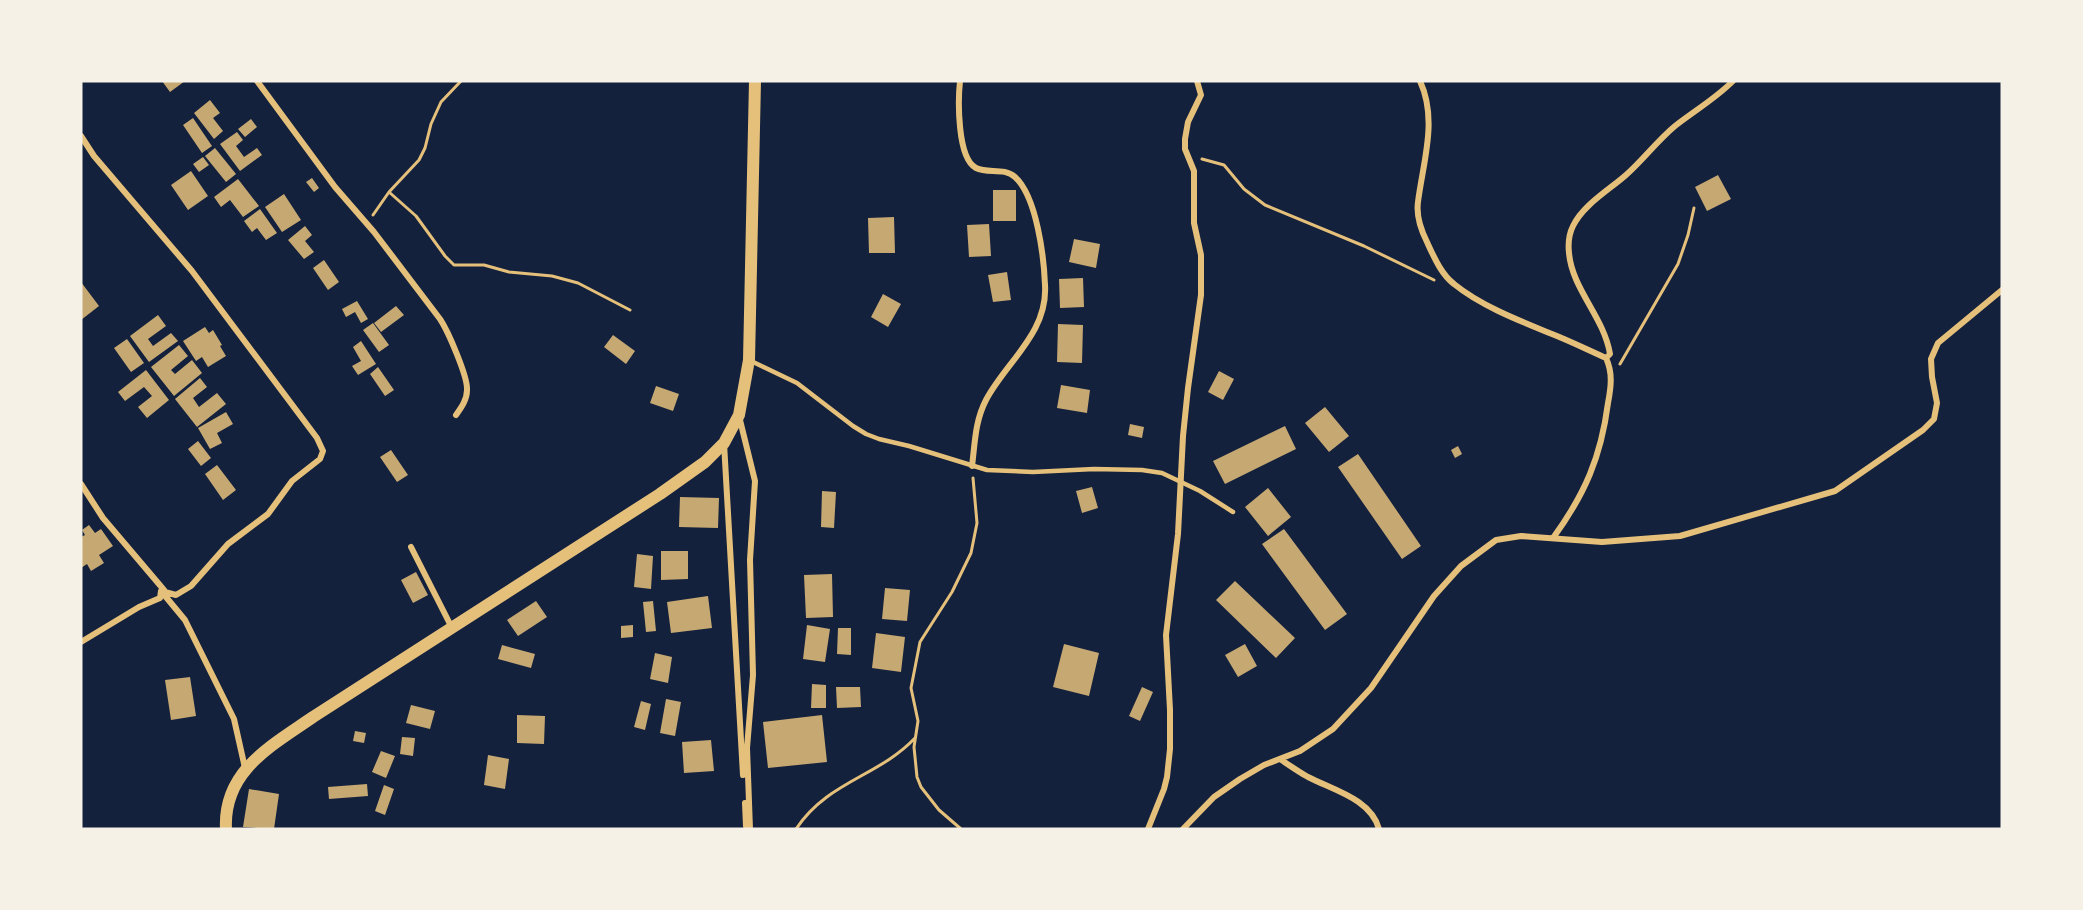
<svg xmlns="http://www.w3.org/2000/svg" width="2083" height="910" font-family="'Varela Round',sans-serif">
  <rect width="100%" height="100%" fill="#14213d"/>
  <!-- building -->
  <path fill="#c6a872" d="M162,81H185L170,92Z
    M210,100L220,113L213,118L223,131L214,139L194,113Z
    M193,118L212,146L202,153L183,125Z
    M251,119L257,127L245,137L238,129Z
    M237,132L243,140L236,146L244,157L257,148L262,155L240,171L220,144Z
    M215,148L236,174L226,182L205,156Z
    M203,157L209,165L199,172L193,164Z
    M191,171L208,196L188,210L171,185Z
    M1718,175L1731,199L1707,211L1695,187Z
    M312,178L319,188L314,192L306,182Z
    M238,179L259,206L243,217L230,200L221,207L214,197Z
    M993,190H1016V221H993Z
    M284,194L301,220L282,232L265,207Z
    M260,209L277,233L266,240L257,228L252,232L244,221Z
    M894,217L895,253H869L868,218Z
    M989,224L991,256L969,257L967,225Z
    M305,226L312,235L305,241L314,252L304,259L288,240Z
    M1074,239L1100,244L1096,268L1069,262Z
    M324,260L339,282L328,290L313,268Z
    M1007,272L1011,300L993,302L988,275Z
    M1083,278L1084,307L1060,308L1059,279Z
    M81,282L99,306L81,320Z
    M883,294L901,304L888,327L871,317Z
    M357,301L368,319L361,323L355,312L346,317L342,309Z
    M396,306L404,315L381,332L374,323Z
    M158,315L166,326L148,339L153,346L171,333L178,341L149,362L130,336Z
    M373,323L389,345L379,352L363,330Z
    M1058,324L1083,325L1082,363L1057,362Z
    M205,327L209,333L213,330L222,345L220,346L226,356L208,367L202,357L196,361L183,341Z
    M613,335L635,351L626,364L604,347Z
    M127,339L144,363L131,372L114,348Z
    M361,341L376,364L358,375L352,366L361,361L353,347Z
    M179,345L188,356L171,370L175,374L192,360L202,373L174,396L151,367Z
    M378,367L394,390L385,396L370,374Z
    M146,370L169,400L147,418L138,407L152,396L144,387L125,401L118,392Z
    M1219,371L1234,379L1223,400L1208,392Z
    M200,378L207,387L193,398L199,407L217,393L226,404L197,427L175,399Z
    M1061,385L1090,390L1087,413L1057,408Z
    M656,386L679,394L673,411L650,403Z
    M1325,407L1349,436L1329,452L1305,423Z
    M226,412L233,424L217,433L222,443L210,449L198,428Z
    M1130,424L1144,427L1142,438L1128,435Z
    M1285,426L1296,449L1225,484L1213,461Z
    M198,441L211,458L201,466L188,449Z
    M1458,446L1462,454L1455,458L1451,450Z
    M391,450L408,475L397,482L380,457Z
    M1358,454L1421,546L1402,559L1338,467Z
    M217,465L236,490L223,500L205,474Z
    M1092,487L1098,508L1082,513L1076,491Z
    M1268,488L1291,517L1268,536L1245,507Z
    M822,491L836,492L834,528L821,527Z
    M680,497L719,498L718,528L679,527Z
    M89,525L95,533L101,529L113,546L99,555L104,563L91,571L87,564L81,568V537L85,535L82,530Z
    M1284,529L1347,614L1325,630L1262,544Z
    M661,551H688V579L661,580Z
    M637,554L653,556L651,589L634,587Z
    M416,572L428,595L413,603L401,580Z
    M832,574L833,617L806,618L804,575Z
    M1235,581L1295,638L1276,658L1216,600Z
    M885,588L910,590L907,621L882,619Z
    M708,596L712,628L671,633L667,602Z
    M536,601L547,617L518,636L507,620Z
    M653,601L656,631L646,632L643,602Z
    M633,625V637L621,638V626Z
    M807,625L830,629L825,662L803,659Z
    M838,628H851V655L837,654Z
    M876,633L905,637L901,672L872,668Z
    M1064,644L1099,653L1089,696L1053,687Z
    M1245,644L1257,666L1238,677L1225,655Z
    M502,645L535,654L531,668L498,659Z
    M655,653L672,657L668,683L650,679Z
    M190,677L196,716L171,720L165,680Z
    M812,684L826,685V708H811Z
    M836,687H860L861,707L837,708Z
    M1142,687L1153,692L1140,721L1129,716Z
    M666,699L681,702L675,736L660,733Z
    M641,701L651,704L645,730L634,727Z
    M411,705L435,711L430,729L406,723Z
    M517,715L545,716L544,744L517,743Z
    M822,715L827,762L768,768L763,722Z
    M355,731L366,733L364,743L353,741Z
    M402,737L415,738L413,756L400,754Z
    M711,740L714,771L684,773L682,742Z
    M381,751L395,756L386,778L372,772Z
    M488,755L509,759L505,789L484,785Z
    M367,784L368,796L329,799L328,787Z
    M384,785L394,789L385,815L375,811Z
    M249,789L279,794L274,829L243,827Z"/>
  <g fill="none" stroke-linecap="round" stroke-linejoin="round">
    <!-- path -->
    <path stroke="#e5c07b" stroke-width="3" d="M1202,159L1224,165L1244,189L1265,205L1364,246L1434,280
      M389,192L416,216L445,256L454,265H484L509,272L552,276L578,283L630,310
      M373,215L389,192L419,160L425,148L431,124L441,102L461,81
      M1620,364L1678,264L1688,235L1694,208
      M796,829C828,781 878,777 915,738
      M961,829L939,810L921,787L917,777L914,747L918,721L911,688L920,642L952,592L971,553L977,523L973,478"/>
    <!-- service -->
    <path stroke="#e5c07b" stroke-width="4.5" d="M749,360L797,383L853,426L866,434L879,439L909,446L987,470L1033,472L1094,469L1142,470L1162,473L1200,491L1233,512"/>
    <!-- minor -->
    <path stroke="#e5c07b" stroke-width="6" d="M257,81L335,187L374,232L440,319C448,331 468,377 467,390C467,400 461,408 456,415
      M960,81C958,100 957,158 976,168C988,174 1004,167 1015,177C1037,197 1044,258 1045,285C1048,333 1006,362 986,400C975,421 975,443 972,466
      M1420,81C1438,120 1423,162 1418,202C1416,216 1421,230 1427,242C1434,257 1441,274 1454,284C1481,306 1520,321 1552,334C1570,341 1588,350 1606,358
      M81,136L94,156L192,271L317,438L323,451L320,459L292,481L268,514L228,544L191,586L176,595L161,591L160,598L139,607L81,642
      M739,416L755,481L750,560L753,675L747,748L750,829
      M724,443L743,775
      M81,484L103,518L164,590L161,591L185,620L234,719L245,768
      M1553,538C1585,494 1601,457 1608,403C1611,387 1613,373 1606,358L1610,354C1604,317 1572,289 1569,253C1568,244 1569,234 1573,226C1583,205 1609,190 1626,175C1643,160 1657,141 1675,126C1694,111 1715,99 1733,81
      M411,547L452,628
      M1280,759C1289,765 1299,772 1308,777C1333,790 1371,799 1379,829
      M745,803L746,826
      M1148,829L1164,789L1167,777L1170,749V710L1166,635L1178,534L1183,436L1188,388L1201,295V255L1194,223V171L1185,149V139L1188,122L1201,95L1197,81
      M1183,829L1214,797L1240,779L1264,765L1300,751L1333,729L1371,688L1434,596L1461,566L1496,540L1521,536L1602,542L1680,536L1835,491L1923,430L1934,419L1937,403L1932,377L1931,359L1938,343L2002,290"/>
    <!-- secondary -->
    <path stroke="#e5c07b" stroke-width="12" d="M226,829C223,771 271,746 313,717L660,494L705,462L724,443L739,415L749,360L755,81"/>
  </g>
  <!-- border -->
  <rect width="2083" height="910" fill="none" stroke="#f6f1e7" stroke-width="165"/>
</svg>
